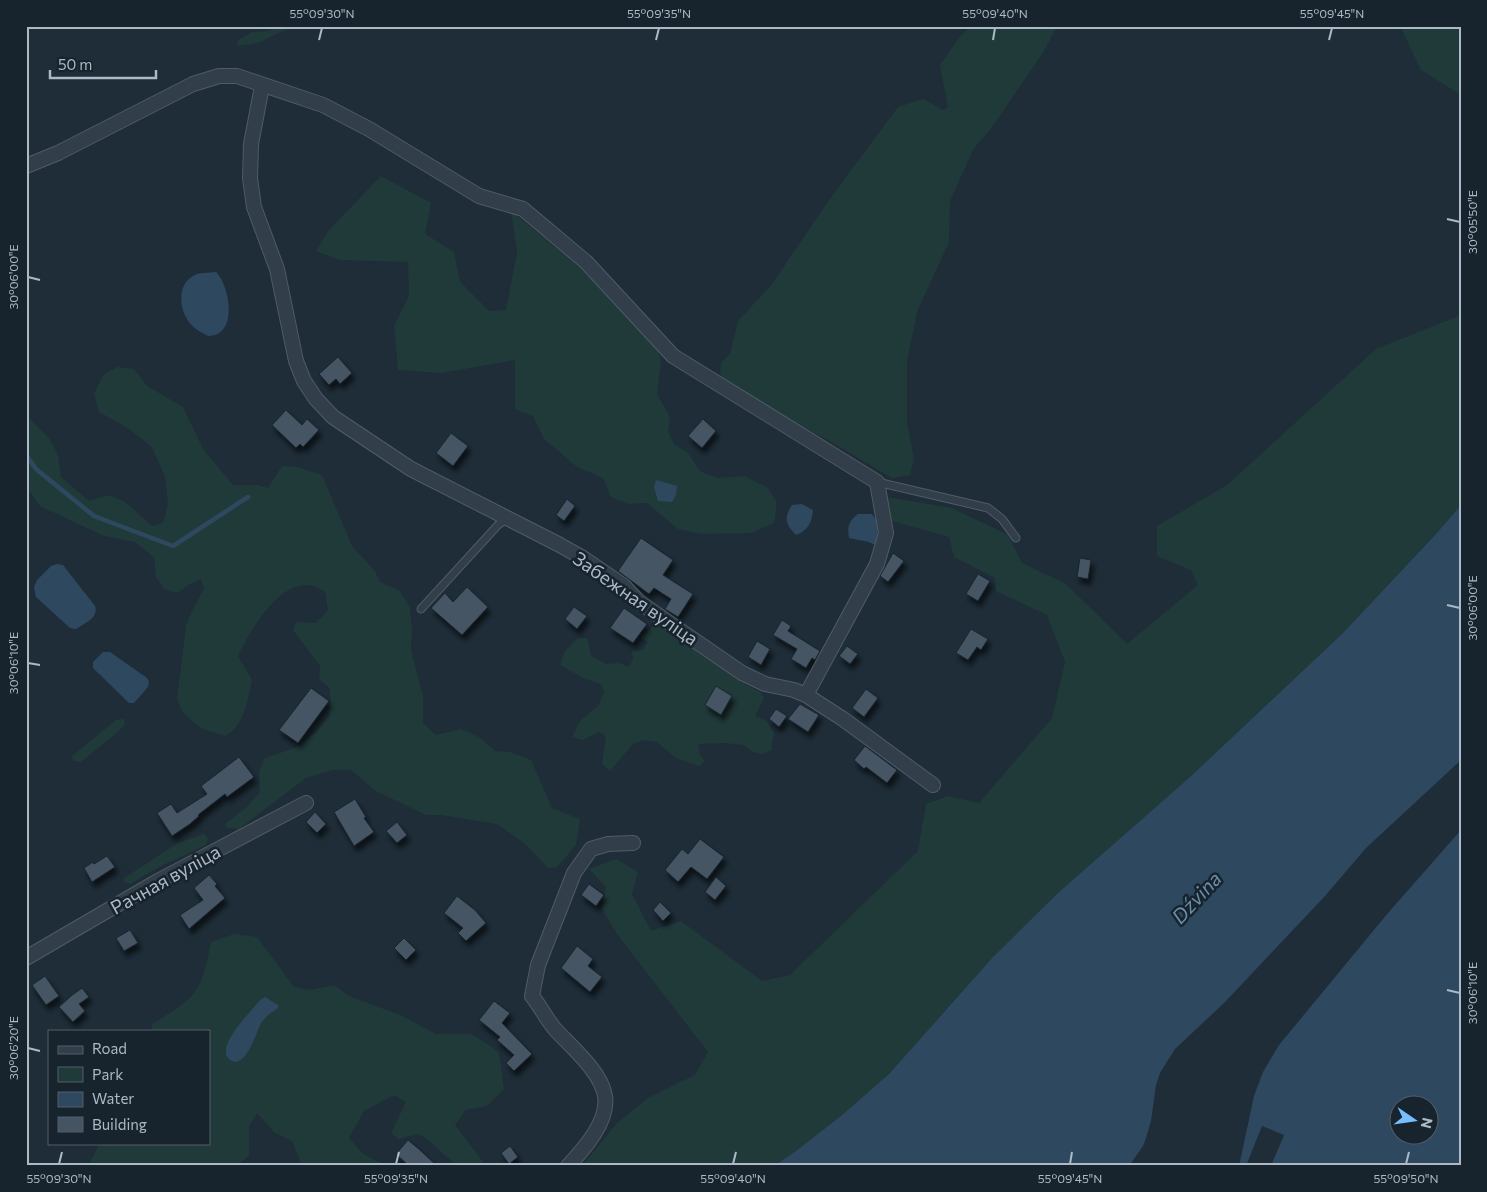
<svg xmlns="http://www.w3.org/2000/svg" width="1487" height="1192" font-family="Commissioner,sans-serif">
  <defs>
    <filter id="shadow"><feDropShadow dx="3" dy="5.5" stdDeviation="2.5" flood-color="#0009"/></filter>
  </defs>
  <rect width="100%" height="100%" fill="#1e2d38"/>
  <!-- green -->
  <path fill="#203a39" d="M277,26H293L258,43L237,46L238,40L252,32L268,31Z
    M973,26H1057L1044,51L990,130L974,148L950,201L949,242L917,312L907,361V421L914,460L910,475L892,478L833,443L750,399L720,379L721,363L730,354L738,321L772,284L829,200L898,107L923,99L943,110L948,107L940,65L962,34Z
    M1400,26H1461V95L1421,70Z
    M381,176L431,203L425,234L454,252L460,282L489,311L506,310L517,253L511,211L578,266L656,345L661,361L657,394L670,417L668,431L674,444L688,453L700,471L717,478L744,476L768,488L777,503L774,523L751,533L701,534L678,529L647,503L629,504L611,497L603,478L577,467L544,439L533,416L515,409V360L441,373L398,370L394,326L409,296L408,262L340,260L316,251L329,230Z
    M1461,315V505L1436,534L1342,634L1190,777L1059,892L993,957L889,1074L842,1115L796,1151L774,1166H582L617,1123L648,1098L695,1075L708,1052L617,934L602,909L606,887L589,869L616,859L638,872L632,894L651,931L681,921L762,981L790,975L918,851L926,804L948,796L979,803L1052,718L1065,662L1047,615L996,591L995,578L954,557L949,537L889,520L886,497L952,508L1008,535L1022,563L1066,584L1127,644L1198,585L1191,570L1157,556V526L1227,485L1376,349Z
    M117,367L134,369L147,386L183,407L203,449L233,485H258L268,488L282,466L297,467L322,475L352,546L375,571L380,582L400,591L410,608L412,626L411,651L423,696V723L436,735L461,729L479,737L495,751L510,752L531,760L552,808L580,819L576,845L557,867L548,868L525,844L497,824L441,815H426L376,791L351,770H333L306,778L239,829L227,828L225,824L247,807L260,792L259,771L265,758L295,748L315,733L329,717L331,701L329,687L319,680L320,666L293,630L296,622L316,623L328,610L325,592C320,589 313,585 307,585C277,584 249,632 238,656L252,680C248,699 244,727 225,736L201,728L183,713L177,699L186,626L192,611L204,588L201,579L190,584L177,593L164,589L156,577L154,557L135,542L104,536L40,506L26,487V415L49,438L58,455L61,477L89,501L109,495L125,502L152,526L163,523L168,504L165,476L151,446L128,428L99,412L94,394L103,375Z
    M657,622L719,662L741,682L760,692L764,698L755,716L767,721L774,733L771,750L763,754L753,752L743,745L724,743L698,744L700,755L705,761L699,766L676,758L657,742L643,740L633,744L610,771L602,764L606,736L599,732L583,740L572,737L580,721L598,706L604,692L601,684L585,679L560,665L565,651L578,638H587L591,656L606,664L619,663L629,667L633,659L632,651L643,650L648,642L641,637Z
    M124,719L125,723L120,730L81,762L73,761L72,756L116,720Z
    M204,834L208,839L206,845L161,866L130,884L124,881V878L178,843Z
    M234,934L257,937L294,987L310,990L334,985L349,996L400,1015L436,1034H472L499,1052L504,1089L487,1106L466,1110L455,1125L484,1163L480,1166H457L426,1138L417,1134L399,1139L391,1133L406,1102L394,1095L364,1111L349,1138L363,1154L387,1166H302L292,1141L275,1133L257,1113L249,1126V1156L236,1166H88L100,1143H209V1031H152V1024C197,997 201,994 211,942Z"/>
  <!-- water -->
  <path fill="#2e495f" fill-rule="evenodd" d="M216,272C228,284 236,322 219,333C217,335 211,336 208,336C201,332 194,329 189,322C179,309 177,285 193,276C198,272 210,273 216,272Z
    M656,480L677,486L676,495L672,502L658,501L654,487Z
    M802,504L813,510C812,522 808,531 796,535C785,524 784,517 792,505Z
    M1461,505V760L1366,848L1325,896L1225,1002L1175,1049L1160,1073L1156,1085L1151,1121L1146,1138L1143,1146L1129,1166H774L796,1151L842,1115L889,1074L993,957L1059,892L1190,777L1342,634L1436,534Z
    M858,514H872L879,524L875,545L869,542L849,538C847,526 849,521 858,514Z
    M57,564L63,565L95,606C99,618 85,623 76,629L70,628L36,597L34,587L37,580L51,566Z
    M103,652H110L147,678L149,682L148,687L134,703H129L93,668V662Z
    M1461,830V1166H1239L1254,1096L1263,1072L1279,1045L1388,913ZM1400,1104H1430V1134H1400Z
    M265,997L278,1005V1008C272,1012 266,1016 261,1023C256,1033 244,1074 228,1058C217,1045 251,1011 260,1000Z"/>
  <!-- pier -->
  <path fill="#1e2d38" d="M1262,1126L1284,1135L1271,1166H1246Z"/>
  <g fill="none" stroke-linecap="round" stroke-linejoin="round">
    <!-- stream -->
    <path stroke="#2e495f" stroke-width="4.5" d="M26,455L36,469L94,516L173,546L248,497"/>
  </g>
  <!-- building -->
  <path fill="#445463" stroke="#19252f" filter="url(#shadow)" d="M338,357L352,373L340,384L336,379L329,385L319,374Z
    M286,410L302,425L307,419L319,430L303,447L300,444L296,448L272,425Z
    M703,419L716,431L702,448L688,436Z
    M451,433L468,446L453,466L436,453Z
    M567,499L575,506L564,521L556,515Z
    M641,538L673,560L663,575L693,594L678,617L665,609L671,599L654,588L649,594L618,571Z
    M893,553L904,561L888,582L880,576Z
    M1080,558L1091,560L1088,579L1077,577Z
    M978,574L990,581L978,601L966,594Z
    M467,587L488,607L462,635L431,608L445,593L453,602Z
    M574,607L587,616L577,629L565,619Z
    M624,608L647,624L633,643L610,628Z
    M782,620L791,626L788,631L820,651L815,660L812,658L806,668L791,659L797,649L773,635Z
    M971,629L988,639L981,650L977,647L968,660L956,653Z
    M757,641L770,649L761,665L748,657Z
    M847,646L858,654L850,664L839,656Z
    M716,686L732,696L721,715L705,705Z
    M311,688L329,701L298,743L279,730Z
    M866,689L878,698L864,717L852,708Z
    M800,704L819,715L808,732L788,719Z
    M776,709L787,716L779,727L769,719Z
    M865,746L897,770L887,783L866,767L864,769L854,760Z
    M239,757L254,777L227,797L225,794L198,815L199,816L190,824L172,836L157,813L171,804L177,813L207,794L201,786Z
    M355,799L366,817L364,818L374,832L354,846L334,812Z
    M315,812L326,824L317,833L306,822Z
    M397,822L407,835L397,843L386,831Z
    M700,839L724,857L707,879L691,867L678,882L665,870L682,849L688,854Z
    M107,856L115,867L92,882L84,868L93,862L94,864Z
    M209,875L217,884L215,886L225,898L189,929L180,915L203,900L194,888Z
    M716,877L726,886L715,900L705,892Z
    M589,884L604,895L596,906L581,895Z
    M457,896L475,910L486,923L466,941L458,933L463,928L444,913Z
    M660,902L671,913L663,921L653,910Z
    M130,930L138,943L124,951L116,938Z
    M404,938L416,950L406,960L394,948Z
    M577,946L593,959L588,966L602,977L590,992L561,968Z
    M45,976L59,996L46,1005L32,985Z
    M82,988L89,997L79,1004L85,1011L73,1022L59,1007L71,996Z
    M494,1001L510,1013L502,1023L532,1054L514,1071L506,1063L514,1055L497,1040L500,1037L479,1020Z
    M408,1140L420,1150L437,1166H409L396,1154Z
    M510,1146L518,1157L509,1164L501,1153Z"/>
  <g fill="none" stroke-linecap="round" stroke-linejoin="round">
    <defs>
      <path id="lane" d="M877,482L988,508L1002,519L1016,538
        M421,609L498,525L508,518"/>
      <path id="street" d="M262,86L251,144L250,178L254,207L277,269L296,361L304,381L316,399L333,417L411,469L558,544L583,558L624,586L639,602L742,673L765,684L794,690L806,695L843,719L933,785
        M26,166L58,153L193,84L219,76H237L323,105L369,129L479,196L523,209L586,262L673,356L877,482L886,533L877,564L806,695
        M26,958L158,881L306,803
        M568,1166C584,1149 609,1121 605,1096C601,1071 570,1046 554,1028C546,1018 540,1006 532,996L538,965L574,873L591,849L608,844L633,843"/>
    </defs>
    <!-- lane casing -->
    <use href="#lane" stroke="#4f5c67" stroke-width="9"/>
    <!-- street casing -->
    <use href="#street" stroke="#4f5c67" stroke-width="16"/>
    <!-- lane -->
    <use href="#lane" stroke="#323e49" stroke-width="7"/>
    <!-- street -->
    <use href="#street" stroke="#323e49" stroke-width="14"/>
  </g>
  <!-- ticks -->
  <path fill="none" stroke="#acb9c6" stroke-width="2" d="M319,40L322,28M656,40L659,28M993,40L995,28M1329,40L1332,28M1447,219L1460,222M28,277L40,280M1447,605L1460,608M28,663L40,665M1447,990L1460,993M28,1048L40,1051M59,1164L62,1152M396,1164L399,1152M733,1164L736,1152M1070,1164L1072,1152M1406,1164L1409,1152"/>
  <g text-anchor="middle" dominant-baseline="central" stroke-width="5" stroke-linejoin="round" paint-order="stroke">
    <!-- street labels -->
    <g font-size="19" fill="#acb9c6" stroke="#17232d">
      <text transform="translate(636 598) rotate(35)">Забежная вуліца</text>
      <text transform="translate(165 879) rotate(-29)">Рачная вуліца</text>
    </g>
    <!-- water labels -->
    <g font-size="20" font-style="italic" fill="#698fac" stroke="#17232d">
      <text transform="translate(1196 897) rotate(-47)">Dźvina</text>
    </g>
  </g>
  <!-- border -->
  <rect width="1487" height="1192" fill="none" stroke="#17232d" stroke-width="55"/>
  <!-- legend -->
  <rect x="48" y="1030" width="162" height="115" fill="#17232d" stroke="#535f6a"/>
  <rect x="58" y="1046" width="25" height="8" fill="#323e49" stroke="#535f6a"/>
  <text x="92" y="1054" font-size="15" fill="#acb9c6">Road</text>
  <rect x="58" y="1067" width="25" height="15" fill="#203a39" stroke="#535f6a"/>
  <text x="92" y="1080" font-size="15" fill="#acb9c6">Park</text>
  <rect x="58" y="1092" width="25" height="15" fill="#2e495f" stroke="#535f6a"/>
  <text x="92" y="1104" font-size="15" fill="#acb9c6">Water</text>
  <rect x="58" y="1117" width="25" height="15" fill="#445463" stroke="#535f6a"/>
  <text x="92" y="1130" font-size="15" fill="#acb9c6">Building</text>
  <!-- north arrow -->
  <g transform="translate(1414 1120) rotate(103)"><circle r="24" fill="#17232d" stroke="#535f6a"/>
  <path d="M0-4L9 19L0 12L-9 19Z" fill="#78bdff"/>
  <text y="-8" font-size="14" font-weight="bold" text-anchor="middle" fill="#acb9c6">N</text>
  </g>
  <!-- scale -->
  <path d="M50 70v8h106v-8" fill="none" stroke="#acb9c6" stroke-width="2.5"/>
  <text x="58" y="70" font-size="15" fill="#acb9c6" stroke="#17232d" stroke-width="4" paint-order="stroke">50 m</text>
  <rect x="28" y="28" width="1432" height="1136" fill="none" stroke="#acb9c6" stroke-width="2"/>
  <g font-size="12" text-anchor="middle" fill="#acb9c6">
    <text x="322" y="18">55°09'30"N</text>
    <text x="659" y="18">55°09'35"N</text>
    <text x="995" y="18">55°09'40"N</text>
    <text x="1332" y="18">55°09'45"N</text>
    <text transform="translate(1473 222) rotate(-90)" y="4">30°05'50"E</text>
    <text transform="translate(14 277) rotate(-90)" y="4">30°06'00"E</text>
    <text transform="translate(1473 608) rotate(-90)" y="4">30°06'00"E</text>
    <text transform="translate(14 663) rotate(-90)" y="4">30°06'10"E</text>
    <text transform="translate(1473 993) rotate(-90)" y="4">30°06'10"E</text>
    <text transform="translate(14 1048) rotate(-90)" y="4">30°06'20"E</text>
    <text x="59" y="1183">55°09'30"N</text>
    <text x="396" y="1183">55°09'35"N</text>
    <text x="733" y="1183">55°09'40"N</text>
    <text x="1070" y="1183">55°09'45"N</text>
    <text x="1406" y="1183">55°09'50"N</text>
  </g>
</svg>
